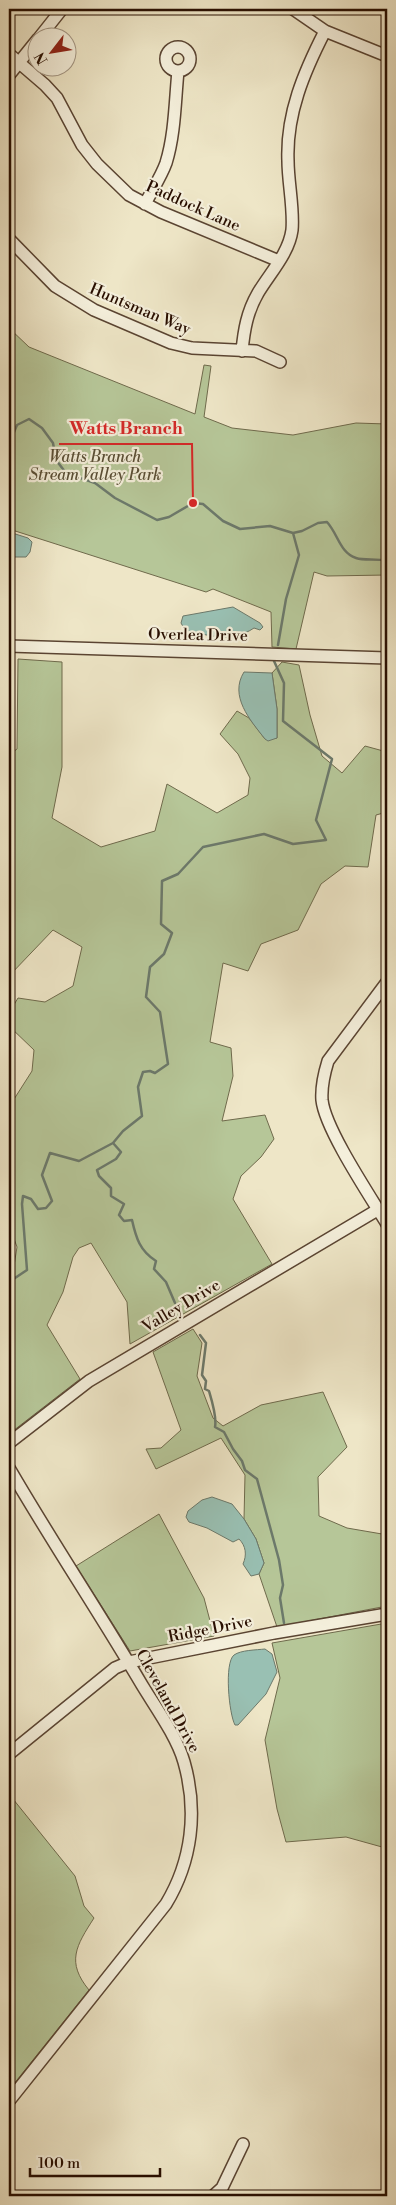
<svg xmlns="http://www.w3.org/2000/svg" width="396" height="2205" font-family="'Libre Bodoni',serif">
  <rect width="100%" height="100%" fill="#eee6c7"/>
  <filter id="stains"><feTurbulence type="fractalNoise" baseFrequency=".004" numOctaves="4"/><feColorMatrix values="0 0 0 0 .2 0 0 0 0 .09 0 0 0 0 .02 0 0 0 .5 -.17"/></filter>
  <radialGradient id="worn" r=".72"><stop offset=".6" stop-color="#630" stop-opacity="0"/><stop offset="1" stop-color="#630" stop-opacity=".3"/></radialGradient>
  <!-- green -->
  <path fill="#b6c698" stroke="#6f6a4c" d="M9,328L29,347L195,414L204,365L211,366L204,417L232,428L293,435L356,423L387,424V575L327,576L314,572L296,649L272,647L271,612L213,589L206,592L9,529Z
    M18,659L62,662V767L52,818L101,847L155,831L167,784L217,813L248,795L250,778L238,754L220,734L237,711L249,718L265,739L277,738V709L272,673L282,662L299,665L310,715L322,756L342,773L365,746L387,752V812L376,815L368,867L345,866L321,884L298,930L261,944L248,971L223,963L210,1042L231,1048L233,1076L222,1121L265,1115L274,1139L261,1157L241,1176L233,1199L272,1264L130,1344L127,1302L91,1243L79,1248L73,1257L63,1292L47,1325L80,1379L9,1434V1275L13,1272L17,1247L9,1225V1107L32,1071L34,1050L9,1026V1013L18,998L45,1002L73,986L82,947L53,930L9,976V755L17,749Z
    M193,1329L202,1343L197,1376L213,1418L223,1426L261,1405L323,1392L347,1447L318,1477L319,1516L347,1528L382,1534L387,1548V1606L277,1627L259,1574L264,1563L256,1539L244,1519L245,1475L221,1438L156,1469L146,1449L161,1448L181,1430L153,1352Z
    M159,1514L204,1598L214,1636L130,1651L76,1566Z
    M387,1623V1878L382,1847L346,1837L286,1842L277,1809L265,1740L280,1678L272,1643Z
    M9,1794L75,1876L84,1906L94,1918C76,1946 66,1962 89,1990L9,2090Z"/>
  <!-- water -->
  <path fill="#99c0b3" stroke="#6c796b" d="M9,532L28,538L32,542L30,552L26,557H9Z
    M233,607L260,623L263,627L260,630L254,628C232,643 210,636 185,630L181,623L183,616Z
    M244,672L272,673L277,709V738L268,741L265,739C250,720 229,696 244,672Z
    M212,1497L232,1504L244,1519L256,1539L264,1563L259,1574L251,1576L243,1564C247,1555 246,1546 239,1539L233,1542L207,1528L189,1522L186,1517L188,1511L202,1500Z
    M265,1649L272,1654L277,1672L266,1694L238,1725H235C229,1714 224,1663 234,1655C241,1650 256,1650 265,1649Z"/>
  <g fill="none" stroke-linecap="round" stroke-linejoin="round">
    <!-- stream -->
    <path stroke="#6c796b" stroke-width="2.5" d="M9,444L17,425L29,419L42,428L53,443L56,460L66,473L95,483L115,498L157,520L169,517L193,503L203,504L223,521L240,529L270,526L293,533L302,531L318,523L327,522C338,534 340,553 356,558C365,561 376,558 387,561
      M278,645L286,599L299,555L293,533
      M113,1143L121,1152L116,1159L97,1170L99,1176L111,1188V1196L124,1204L119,1215L124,1221L132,1220C136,1238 140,1251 156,1261L154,1269L166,1282L175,1303
      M9,1282L27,1270L22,1204L23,1196L31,1199L38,1209L46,1208L52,1201L42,1175L50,1153L79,1161L113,1143L123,1131L142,1116L138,1087L143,1072L150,1071L155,1073L168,1064L160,1012L146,997L150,967L164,954L172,933L161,924L162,881L178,874L203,847L264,834L293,844L326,840L316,820L332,759L283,721L284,683L274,661
      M200,1335L206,1343L202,1375L206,1381L205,1389L209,1391C212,1401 217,1417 215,1427L224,1432L233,1449L242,1461L245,1470L257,1479L279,1560L283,1585L280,1598L284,1623"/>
    <defs>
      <path id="minor" d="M293,9L325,31L387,56
        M39,38L62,9
        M166 59a12 12 0 1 1 24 0a12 12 0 1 1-24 0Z
        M9,54L45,85L57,98L82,145L97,164L129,195L161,212L279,261
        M9,75L38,39
        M145,204C152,190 161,177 166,163C175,134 175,101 178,71
        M9,239L55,286L94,310L171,343L192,348L256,351L280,362
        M242,351C244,330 247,312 258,293C270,273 289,253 292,230C294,209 288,182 288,161C286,114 304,72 325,31
        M9,646L387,658
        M387,982L328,1061C324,1074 321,1086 322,1100C325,1129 370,1196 387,1224
        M9,1443L89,1381L379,1209
        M9,1468C52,1542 99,1612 142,1685C156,1708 177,1737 184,1762C198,1811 192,1861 166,1904L9,2101
        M9,1754L115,1668L129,1662L274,1633L387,1614
        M213,2196L222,2188L243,2144"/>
    </defs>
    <!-- minor casing -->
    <use href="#minor" stroke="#5a4432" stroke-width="14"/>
    <!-- minor -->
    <use href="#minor" stroke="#f4efdb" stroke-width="11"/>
  </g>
  <g text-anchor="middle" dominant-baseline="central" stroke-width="4.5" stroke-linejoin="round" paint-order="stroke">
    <!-- street labels -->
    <g font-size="16" fill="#280e00" stroke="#f4efdb">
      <text transform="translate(193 206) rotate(24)">Paddock Lane</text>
      <text transform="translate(140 309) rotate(23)">Huntsman Way</text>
      <text transform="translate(198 635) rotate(1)">Overlea Drive</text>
      <text transform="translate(181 1306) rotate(-31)">Valley Drive</text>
      <text transform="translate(210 1629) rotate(-11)">Ridge Drive</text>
      <text transform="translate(168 1701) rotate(61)">Cleveland Drive</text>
    </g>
    <!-- park labels -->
    <g font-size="16" font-style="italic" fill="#5a4e35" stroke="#f4efdb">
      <text x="95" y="457">Watts Branch<tspan x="95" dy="18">Stream Valley Park</tspan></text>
    </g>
  </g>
  <!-- callouts -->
  <path fill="none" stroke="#d62828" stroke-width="2" d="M193 503L192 444H59"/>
  <circle fill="#d62828" stroke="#f4efdb" stroke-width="2" cx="193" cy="503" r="5"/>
  <g font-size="18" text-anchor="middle" font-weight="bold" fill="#d62828" stroke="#f4efdb" stroke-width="4.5" stroke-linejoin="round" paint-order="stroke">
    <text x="126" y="434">Watts Branch</text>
  </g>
  <!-- margin -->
  <rect width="396" height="2205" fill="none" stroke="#eee6c7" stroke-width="30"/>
  <rect x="10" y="10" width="376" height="2185" fill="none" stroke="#280e00" stroke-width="2.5"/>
  <rect x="15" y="15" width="366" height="2175" fill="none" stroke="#280e00"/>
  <!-- north arrow -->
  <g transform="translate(52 52) rotate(239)"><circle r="24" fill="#f4efdb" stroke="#a29583"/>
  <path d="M0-4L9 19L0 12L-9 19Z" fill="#8f2418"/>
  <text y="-8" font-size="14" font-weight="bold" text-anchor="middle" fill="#280e00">N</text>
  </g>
  <!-- scale -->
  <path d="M30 2168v8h130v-8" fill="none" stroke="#280e00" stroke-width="2.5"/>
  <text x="38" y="2168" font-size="15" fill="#280e00" stroke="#f4efdb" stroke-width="4" paint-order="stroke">100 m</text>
  <rect width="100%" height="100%" filter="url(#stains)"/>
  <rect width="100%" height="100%" fill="url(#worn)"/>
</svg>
